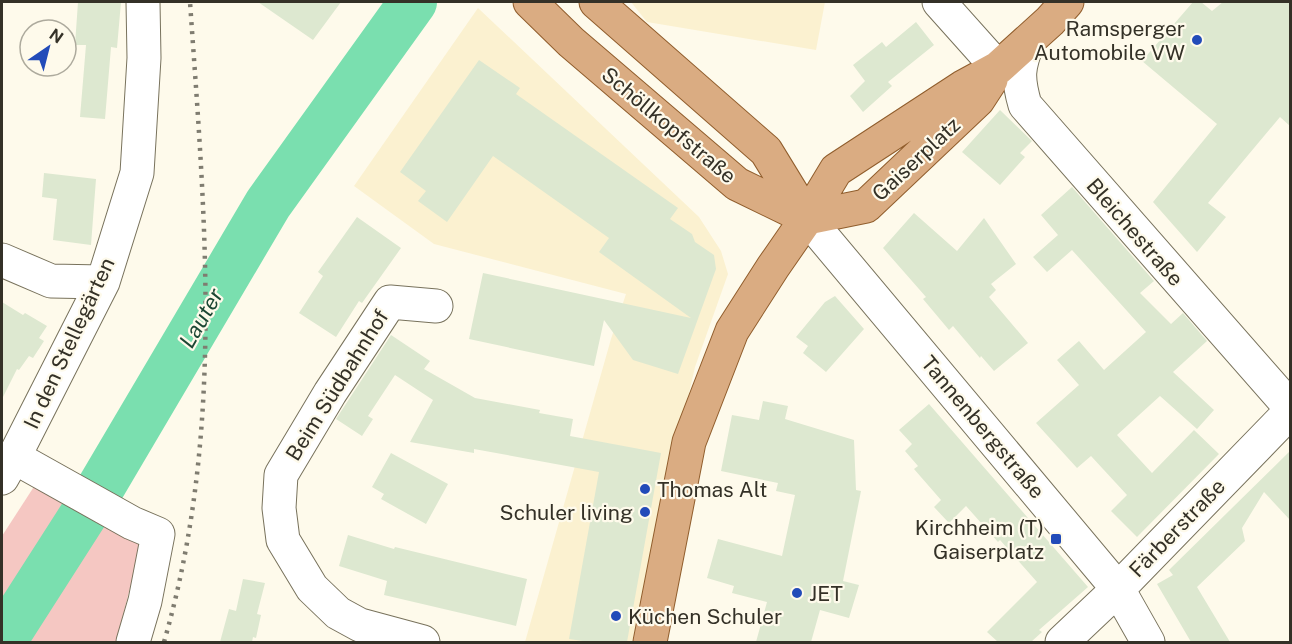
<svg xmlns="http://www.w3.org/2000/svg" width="1292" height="644" font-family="'Public Sans',sans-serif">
  <rect width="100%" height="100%" fill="#fefaeb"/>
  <!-- built -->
  <path fill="#fbf1d0" d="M631,2H825L816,50L647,22Z
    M478,8L699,217L721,251L728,274L695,367L632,642H525L611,339L626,294L434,244L354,186Z"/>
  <!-- green -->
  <path fill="#f5c7c2" d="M37,482L142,542L116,642H2V536Z"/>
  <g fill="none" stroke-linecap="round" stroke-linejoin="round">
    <!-- river -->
    <path stroke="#7adfaf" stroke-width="48" d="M2,642L98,492L268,204L413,2"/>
  </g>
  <!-- building -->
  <path fill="#dde8d0" d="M78,2H121L117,48L111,47L105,119L80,117L86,45H75Z
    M258,2H341L313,40Z
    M1193,2H1201L1212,11L1223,2H1290V126L1280,117L1208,203L1226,217L1197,252L1153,202L1217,124L1142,61Z
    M916,22L934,45L888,82L892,86L863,112L850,96L865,81L853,65L882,42L886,47Z
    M479,60L520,88L516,94L678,208L670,219L692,234L695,242L714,255L716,269L678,374L633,360L604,320L594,366L469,339L483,273L691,318L599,252L609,238L493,156L447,222L418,201L426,191L400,172Z
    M1000,110L1032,141L1020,153L1025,157L1000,185L962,152Z
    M44,173L96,179L91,245L53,240L57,199L42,197Z
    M1072,187L1154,281L1140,293L1171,324L1183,313L1207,341L1173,372L1214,410L1197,429L1160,396L1117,435L1152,473L1194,430L1219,454L1137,537L1111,511L1127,495L1091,456L1077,468L1036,423L1079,385L1057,360L1079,341L1104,370L1146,332L1072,250L1047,272L1033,257L1058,235L1041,215Z
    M914,213L957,251L984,218L1016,264L991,284L996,290L989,297L1028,343L994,371L981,356L980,358L953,326L949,330L923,299L926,297L883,248Z
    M357,217L401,248L362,303L359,301L336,337L299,313L323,276L318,272Z
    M835,296L864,329L826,372L803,353L808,346L796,337L825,302Z
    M2,302L23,315L25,313L47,326L39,338L44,341L33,358L29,356L19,370L17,369L2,399Z
    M391,335L430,361L424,369L475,398L540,410L539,413L573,419L570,436L661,453L627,642H590L569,639L599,472L474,449V453L410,442L433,400L395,375L368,416L373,419L362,436L336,419Z
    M763,401L788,406L785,419L854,440L856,490L861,491L843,581L859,585L849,618L820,610L811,642H756L767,602L732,593L734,586L707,578L718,539L782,556L795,495L776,491L778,483L721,471L732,415L759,420Z
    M929,404L1088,587L1039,630L1042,632L1031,642H998L987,632L1037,582L1000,540L998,542L966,506L949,523L934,507L941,500L914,469L918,466L905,451L912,444L899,430Z
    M1290,451V520L1264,492L1242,528L1245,541L1197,587L1230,642H1191L1157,584L1173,575L1169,570Z
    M391,453L448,484L426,524L381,499L384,494L372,487Z
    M348,535L394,549L395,547L527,579L516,626L384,595L387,581L339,566Z
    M243,579L265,583L257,614L261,615L256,638L253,637L252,642H220L229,609L236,611Z"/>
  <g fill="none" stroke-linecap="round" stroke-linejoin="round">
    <defs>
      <path id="minor" d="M939,2L998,68
        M1028,42C1018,68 1017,77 1025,105L1290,407
        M807,218L1118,589L1148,642
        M2,260L51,281L103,282
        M14,457L132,523L158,534L145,601L133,642
        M2,478L14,457L103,282L137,173L144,58L143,2
        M423,642L360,625L338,613L312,588L283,540L279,508L281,475L330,393L390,302L436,306
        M1062,642L1118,589L1290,412"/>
      <path id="major" d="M530,2L571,42L737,184L807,218
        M596,2L766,151L807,218
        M807,218L866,206L978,100L991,80
        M650,642L689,442L732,331L773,267L807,218L836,170L963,87L998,68L1050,21L1067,2"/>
    </defs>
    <!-- minor casing -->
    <use href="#minor" stroke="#78725c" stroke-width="35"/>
    <!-- major casing -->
    <use href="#major" stroke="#905d2c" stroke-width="35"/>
    <!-- minor -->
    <use href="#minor" stroke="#fff" stroke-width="33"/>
    <!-- major -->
    <use href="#major" stroke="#daac82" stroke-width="33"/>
    <!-- rail -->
    <path stroke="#7f7c70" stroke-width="4.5" stroke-dasharray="3 6" stroke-linecap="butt" d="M164,642C225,431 205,218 190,2"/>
  </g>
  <!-- markers -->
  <g fill="#224bb9" stroke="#fefaeb" stroke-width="2">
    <circle cx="1197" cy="40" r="6"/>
    <circle cx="645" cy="489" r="6"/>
    <circle cx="645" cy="512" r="6"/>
    <rect x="1050" y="533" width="12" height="12" rx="3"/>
    <circle cx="797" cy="593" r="6"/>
    <circle cx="616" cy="616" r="6"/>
  </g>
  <g text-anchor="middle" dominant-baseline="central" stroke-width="4.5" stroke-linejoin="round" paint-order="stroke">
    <!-- poi labels -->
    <g font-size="21" fill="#343127" stroke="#fefaeb" text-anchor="end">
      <text x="1185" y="28">Ramsperger<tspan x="1185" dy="24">Automobile VW</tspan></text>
      <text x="657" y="489" text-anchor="start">Thomas Alt</text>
      <text x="633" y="512">Schuler living</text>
      <text x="1044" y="527">Kirchheim (T)<tspan x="1044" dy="24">Gaiserplatz</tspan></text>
      <text x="809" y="593" text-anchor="start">JET</text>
      <text x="628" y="616" text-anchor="start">Küchen Schuler</text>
    </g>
    <!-- street labels -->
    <g font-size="21" fill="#343127" stroke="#fefaeb">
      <text transform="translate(669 125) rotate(40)">Schöllkopfstraße</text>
      <text transform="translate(916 159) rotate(-43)">Gaiserplatz</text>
      <text transform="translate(1135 232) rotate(49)">Bleichestraße</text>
      <text transform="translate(69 343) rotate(-65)">In den Stellegärten</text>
      <text transform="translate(337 385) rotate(-58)">Beim Südbahnhof</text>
      <text transform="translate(983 427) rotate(50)">Tannenbergstraße</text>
      <text transform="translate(1177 528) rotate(-46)">Färberstraße</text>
    </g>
    <!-- water labels -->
    <g font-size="22" font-style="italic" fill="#1c4734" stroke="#fefaeb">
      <text transform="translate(201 318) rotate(-60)">Lauter</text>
    </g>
  </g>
  <!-- border -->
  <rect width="1292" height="644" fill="none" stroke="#343127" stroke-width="6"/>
  <!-- north arrow -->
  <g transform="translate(48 48) rotate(35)"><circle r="28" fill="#fefaeb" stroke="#adaa9d" stroke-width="1.5"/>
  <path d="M0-4.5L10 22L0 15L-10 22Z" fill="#224bb9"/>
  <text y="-9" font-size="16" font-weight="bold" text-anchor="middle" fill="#343127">N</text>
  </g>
</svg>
